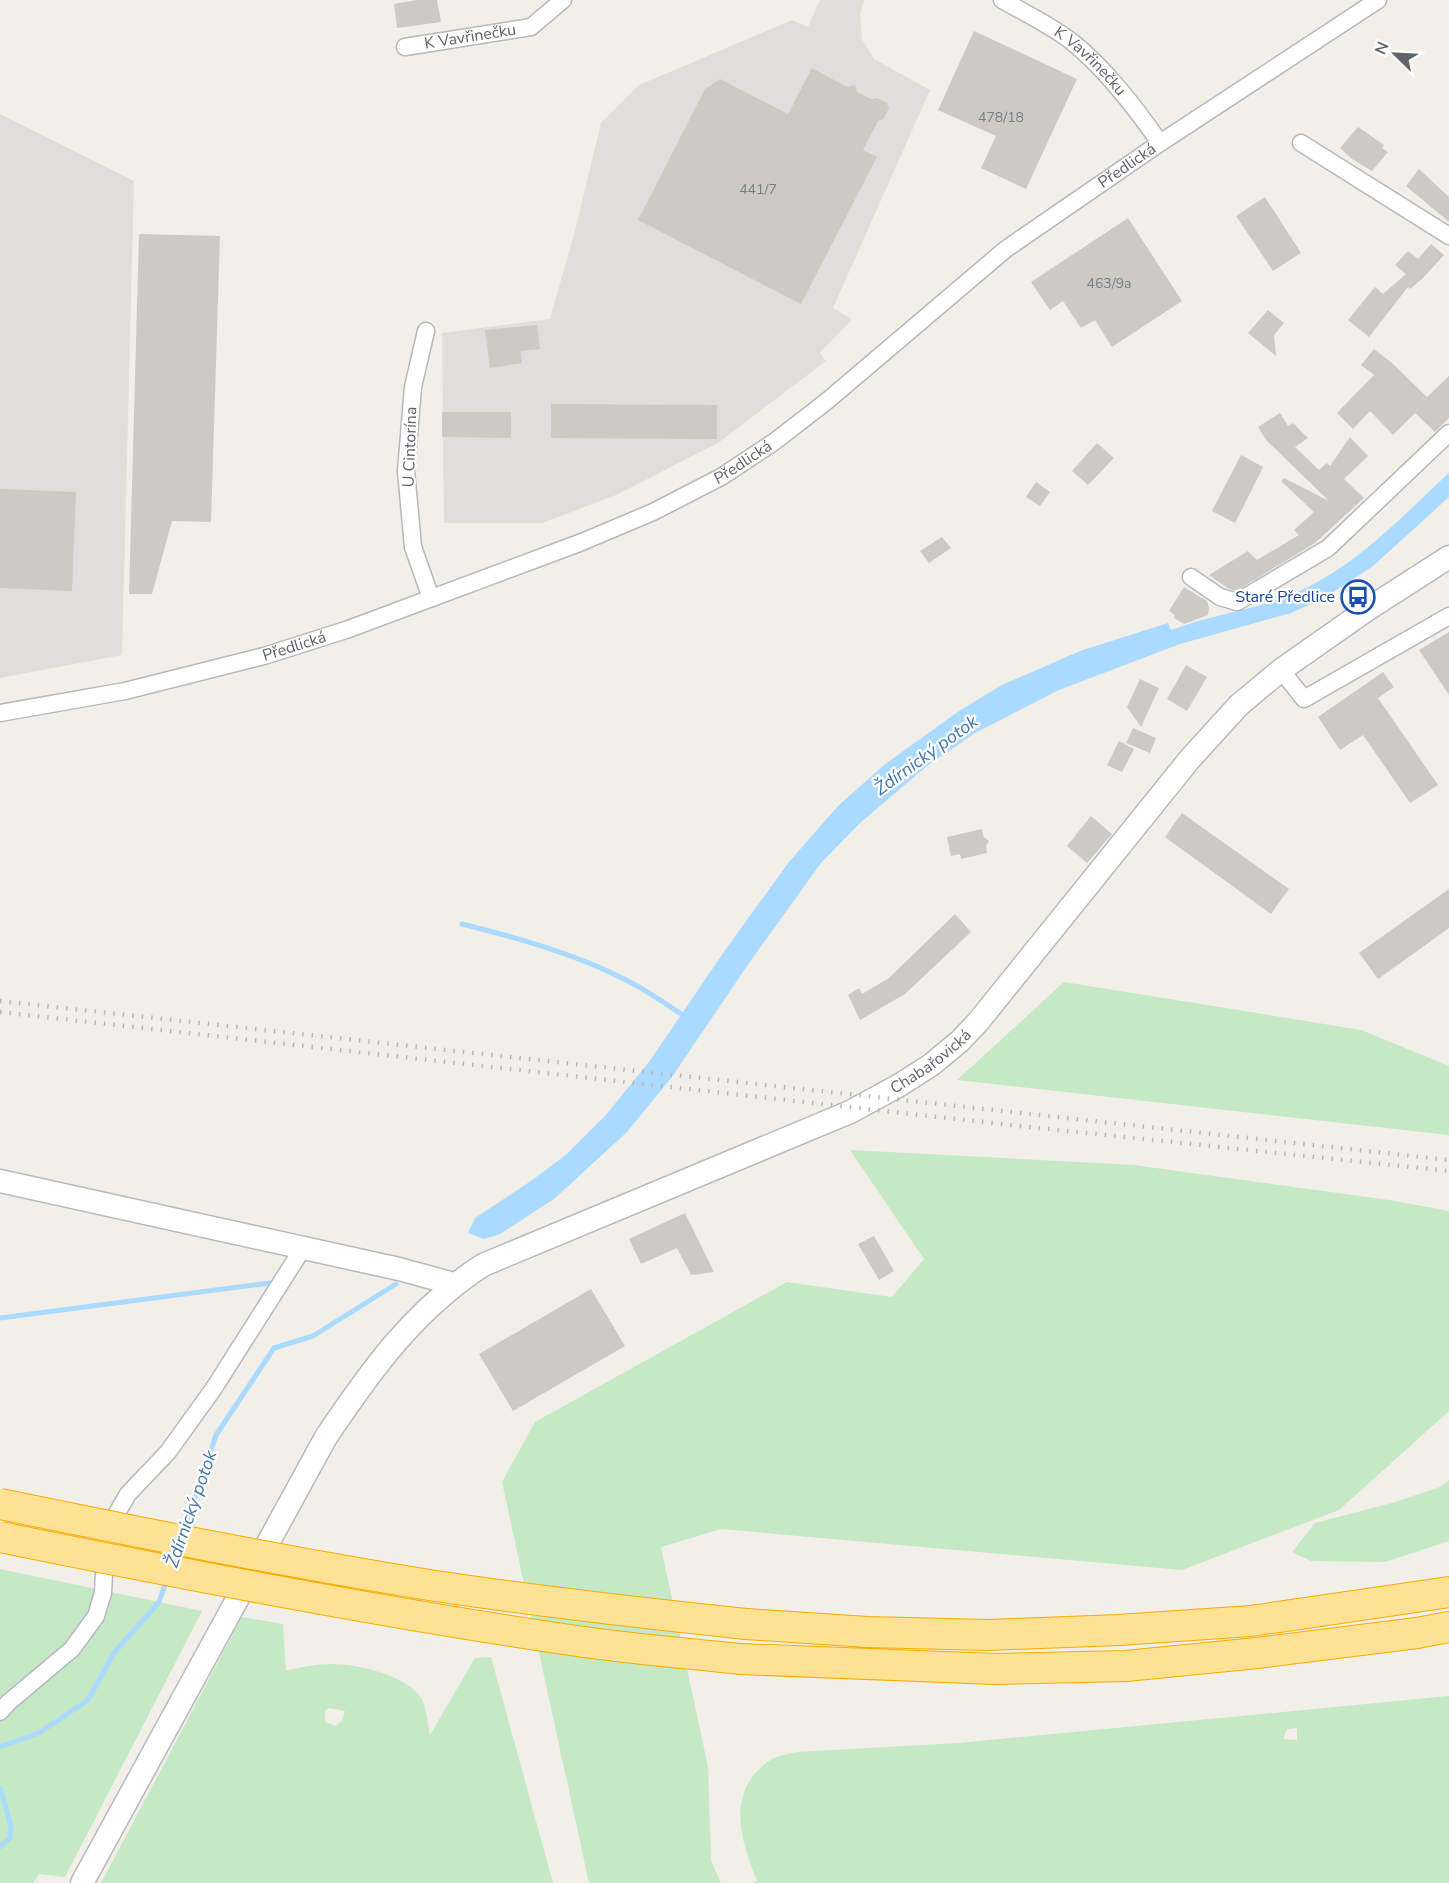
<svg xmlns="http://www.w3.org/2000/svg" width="1449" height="1883" font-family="'Nunito Sans',sans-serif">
  <rect width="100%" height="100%" fill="#f1efe8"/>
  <!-- industrial -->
  <path fill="#e0deda" d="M820,0H864L860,14L862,39L874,59L930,90L833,308L852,319L820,353L826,361L718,443L616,495L542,523H444L442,333L550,319L575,231L601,123L639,85L792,20L808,27Z
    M0,114L134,181L122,655L0,678Z"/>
  <!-- green -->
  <path fill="#c5e8c5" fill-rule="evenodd" d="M1064,982L1361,1030L1449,1066V1135L957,1080Z
    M850,1150L1134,1165L1389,1200L1449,1211V1411L1339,1510L1182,1570L721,1529L661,1547L708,1767L711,1861L721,1883H589L502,1482L535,1422L787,1282L892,1297L924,1259Z
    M1449,1480V1541L1385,1562L1311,1561L1292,1552L1315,1523L1392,1503L1440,1487Z
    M0,1569L202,1611L65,1877L39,1874L33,1883H0Z
    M242,1617L283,1624L286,1671C301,1667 317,1664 332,1664C358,1664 403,1675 419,1695C427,1705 427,1722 430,1735L475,1658L491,1657L553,1883H101ZM329,1708L345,1711L342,1720L336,1726L325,1722V1711Z
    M1449,1696V1883H755L754,1881H757C744,1848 729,1808 753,1776C759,1769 766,1762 774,1758C781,1755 789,1754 797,1752L959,1743ZM1297,1728V1740L1283,1739L1287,1729Z"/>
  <!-- water -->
  <path fill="#aadaff" d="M1449,473V497L1373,566L1324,598L1291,613L1180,644L1059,690L975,733L927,766L860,823L821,863L749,963L672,1077L627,1132L554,1199L500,1234L484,1239L468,1233L475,1218L531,1181L567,1154L605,1116L649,1062L728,946L789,862L838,806L884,765L959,711L1002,685L1080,651L1168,623L1171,630C1208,616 1248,611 1285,597C1350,573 1399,519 1449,473Z"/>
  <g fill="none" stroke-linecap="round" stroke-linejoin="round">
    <!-- stream -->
    <path stroke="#aadaff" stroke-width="5" d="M462,924C518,938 576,954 628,981C648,991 667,1005 686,1017
      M0,1318L278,1282
      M183,1533L216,1435L274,1348L313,1336L396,1284
      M0,1747L39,1733L88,1700L114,1653L159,1602L167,1579
      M0,1788L11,1826L10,1838L0,1847"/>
  </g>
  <!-- building -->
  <path fill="#cccac5" d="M417,0H437L441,22L397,28L394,4Z
    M974,31L1077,79L1026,189L981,168L996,136L938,110Z
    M812,68L847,87L855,85L857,92L871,99L877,98L887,103L889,109L883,119L878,121L863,150L877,157L801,304L638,220L705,89L720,79L788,114Z
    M1358,127L1384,145L1382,148L1388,152L1372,171L1352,159L1340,148Z
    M1419,169L1449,197V222L1406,186Z
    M1265,197L1301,253L1273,271L1236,216Z
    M1128,218L1182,301L1112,347L1095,320L1081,328L1063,301L1050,310L1031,282Z
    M139,234L220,236L211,522L172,521L152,594H129Z
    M1431,244L1444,255L1423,278L1410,289L1408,287L1369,337L1348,320L1375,287L1383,294L1406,274L1395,265L1408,251L1418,259Z
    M1268,310L1284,323L1274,335L1276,356L1248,333Z
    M537,325L540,349L521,351L522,363L490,368L485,330Z
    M1374,349L1392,363L1427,397L1449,376V418L1435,432L1415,413L1393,435L1370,411L1353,429L1337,413L1374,375L1361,365Z
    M551,404L717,405V439L551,438Z
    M442,412H511V438L442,437Z
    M1280,413L1288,426L1293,423L1308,438L1295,447L1319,470L1327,463L1330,466L1350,437L1368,456L1344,479L1364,498L1315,543L1236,591L1229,589L1209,575L1248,551L1257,560L1299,535L1294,530L1314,512L1281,481L1284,478L1329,501L1266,440L1258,427Z
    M1097,443L1114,458L1088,485L1072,471Z
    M1241,455L1263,467L1235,523L1212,511Z
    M1036,482L1050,492L1040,506L1026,497Z
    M0,489L76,492L72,591L0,588Z
    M942,537L951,548L929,563L920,551Z
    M1184,587L1207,601L1209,607L1208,615L1184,624L1174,618L1175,615L1169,611Z
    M1449,632V695L1419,650Z
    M1186,665L1207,677L1187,711L1167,699Z
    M1383,672L1394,687L1378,698L1438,785L1410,803L1363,735L1340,750L1318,717Z
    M1140,679L1159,688L1141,727L1127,707Z
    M1133,728L1156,738L1150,753L1126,743Z
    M1119,741L1134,749L1122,772L1107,765Z
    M1182,813L1289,889L1271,914L1165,837Z
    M1091,816L1112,834L1087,863L1067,846Z
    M982,829L983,836L989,841L986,846L987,853L961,859L960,854L951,856L947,837Z
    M1449,889V928L1378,979L1359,953Z
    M955,914L971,932L905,994L860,1020L848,995L859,988L862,994L889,978Z
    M685,1213L714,1272L691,1275L677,1248L641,1264L629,1239Z
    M874,1236L894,1271L879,1280L858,1244Z
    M591,1289L625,1346L513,1411L479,1354Z"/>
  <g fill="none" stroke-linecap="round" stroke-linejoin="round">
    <defs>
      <g id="street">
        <path id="s1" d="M1002,0C1025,13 1050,25 1071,41C1106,69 1135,107 1160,143"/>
        <path id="s2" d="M405,47L531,27L563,0"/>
        <path d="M1301,143L1449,236"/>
        <path d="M426,331L413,387L406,471L413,547L431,598"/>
        <path d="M1191,577L1220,597L1237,602L1328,548L1449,433"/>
        <path d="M1281,670L1304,699L1449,616"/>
        <path id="s3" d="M0,713L125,691L264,656L346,630L582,542L653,512L721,477L774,442L827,401L1006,249L1160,143L1378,0"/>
        <path d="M0,1712L9,1702L72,1649L96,1616L103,1593L106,1532L128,1494L168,1452L214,1388L303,1248"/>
      </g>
      <g id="secondary">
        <path d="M0,1181L399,1269L454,1284"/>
        <path id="s4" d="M82,1883L326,1437C371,1370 414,1310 483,1265L850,1112L898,1086L931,1065L960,1041L978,1022L1189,760L1239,705L1281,670L1368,609L1449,557"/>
      </g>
      <path id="highway" d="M746,1624L867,1632L988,1635L1119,1630L1251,1621L1449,1592
        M740,1659L995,1669L1126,1666L1257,1653L1417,1633L1449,1627"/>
    </defs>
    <!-- street casing -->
    <use href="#street" stroke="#b5b8bc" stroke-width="19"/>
    <!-- secondary casing -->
    <use href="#secondary" stroke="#b6babf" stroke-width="25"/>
    <!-- highway casing -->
    <use href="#highway" stroke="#f9ab00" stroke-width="32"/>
    <!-- street -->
    <use href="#street" stroke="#fff" stroke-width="16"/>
    <!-- secondary -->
    <use href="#secondary" stroke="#fff" stroke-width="22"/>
    <!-- highway -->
    <use href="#highway" stroke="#fde293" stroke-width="30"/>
    <!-- rail -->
    <path stroke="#b6b7b8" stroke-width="4.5" stroke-dasharray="1.5 8" stroke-linecap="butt" d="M0,1001L1449,1160
      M0,1012L1010,1125L1449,1171"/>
    <defs>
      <path id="highway-bridge" d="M0,1504C142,1533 286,1562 429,1585C535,1601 640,1613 746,1624
        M0,1537C191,1576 383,1613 577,1641C631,1649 685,1653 740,1659"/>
    </defs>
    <!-- highway-bridge casing -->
    <use href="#highway-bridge" stroke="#f9ab00" stroke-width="32" stroke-linecap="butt"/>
    <!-- highway-bridge -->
    <use href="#highway-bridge" stroke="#fde293" stroke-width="30"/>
  </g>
  <!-- icons -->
  <defs>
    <symbol id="bus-ring" viewBox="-11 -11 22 22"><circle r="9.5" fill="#fff" stroke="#1a4fb4" stroke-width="1.5"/><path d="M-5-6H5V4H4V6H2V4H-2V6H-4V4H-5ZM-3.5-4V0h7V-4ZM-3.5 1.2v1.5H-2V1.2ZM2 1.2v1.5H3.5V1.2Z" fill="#1a4fb4"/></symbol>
  </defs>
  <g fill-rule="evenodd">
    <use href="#bus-ring" x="1339" y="578" width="38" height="38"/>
  </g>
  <g text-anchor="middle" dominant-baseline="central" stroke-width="4.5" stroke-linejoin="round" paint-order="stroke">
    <!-- number labels -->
    <g font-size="14" fill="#7a7d7f">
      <text x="1001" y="117">478/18</text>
      <text x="758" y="189">441/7</text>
      <text x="1109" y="283">463/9a</text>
    </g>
    <!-- street labels -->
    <g font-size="16" fill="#5f6368" stroke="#fff">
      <text stroke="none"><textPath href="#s2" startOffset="66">K Vavřinečku</textPath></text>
      <text stroke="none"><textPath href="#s1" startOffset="108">K Vavřinečku</textPath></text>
      <text stroke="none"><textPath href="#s3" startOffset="1274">Předlická</textPath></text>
      <text transform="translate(410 447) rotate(-88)">U Cintorína</text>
      <text stroke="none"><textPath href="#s3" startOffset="788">Předlická</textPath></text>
      <text stroke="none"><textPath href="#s3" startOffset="302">Předlická</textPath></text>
      <text stroke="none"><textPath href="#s4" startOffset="1236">Chabařovická</textPath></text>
    </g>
    <!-- transit labels -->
    <g font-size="16" fill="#164399" stroke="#fff" text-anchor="end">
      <text x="1335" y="597">Staré Předlice</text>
    </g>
    <!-- water labels -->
    <g font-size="18" font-style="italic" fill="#4174aa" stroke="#fff">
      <text transform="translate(926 755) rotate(-36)">Ždírnický potok</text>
      <text transform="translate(191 1509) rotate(-71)">Ždírnický potok</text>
    </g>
  </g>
  <!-- north arrow -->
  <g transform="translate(1395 54) rotate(294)" stroke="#ffffff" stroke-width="4.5" paint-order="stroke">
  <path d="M0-4.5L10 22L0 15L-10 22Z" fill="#5f6368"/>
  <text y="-9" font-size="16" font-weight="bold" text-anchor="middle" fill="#5f6368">N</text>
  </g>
</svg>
